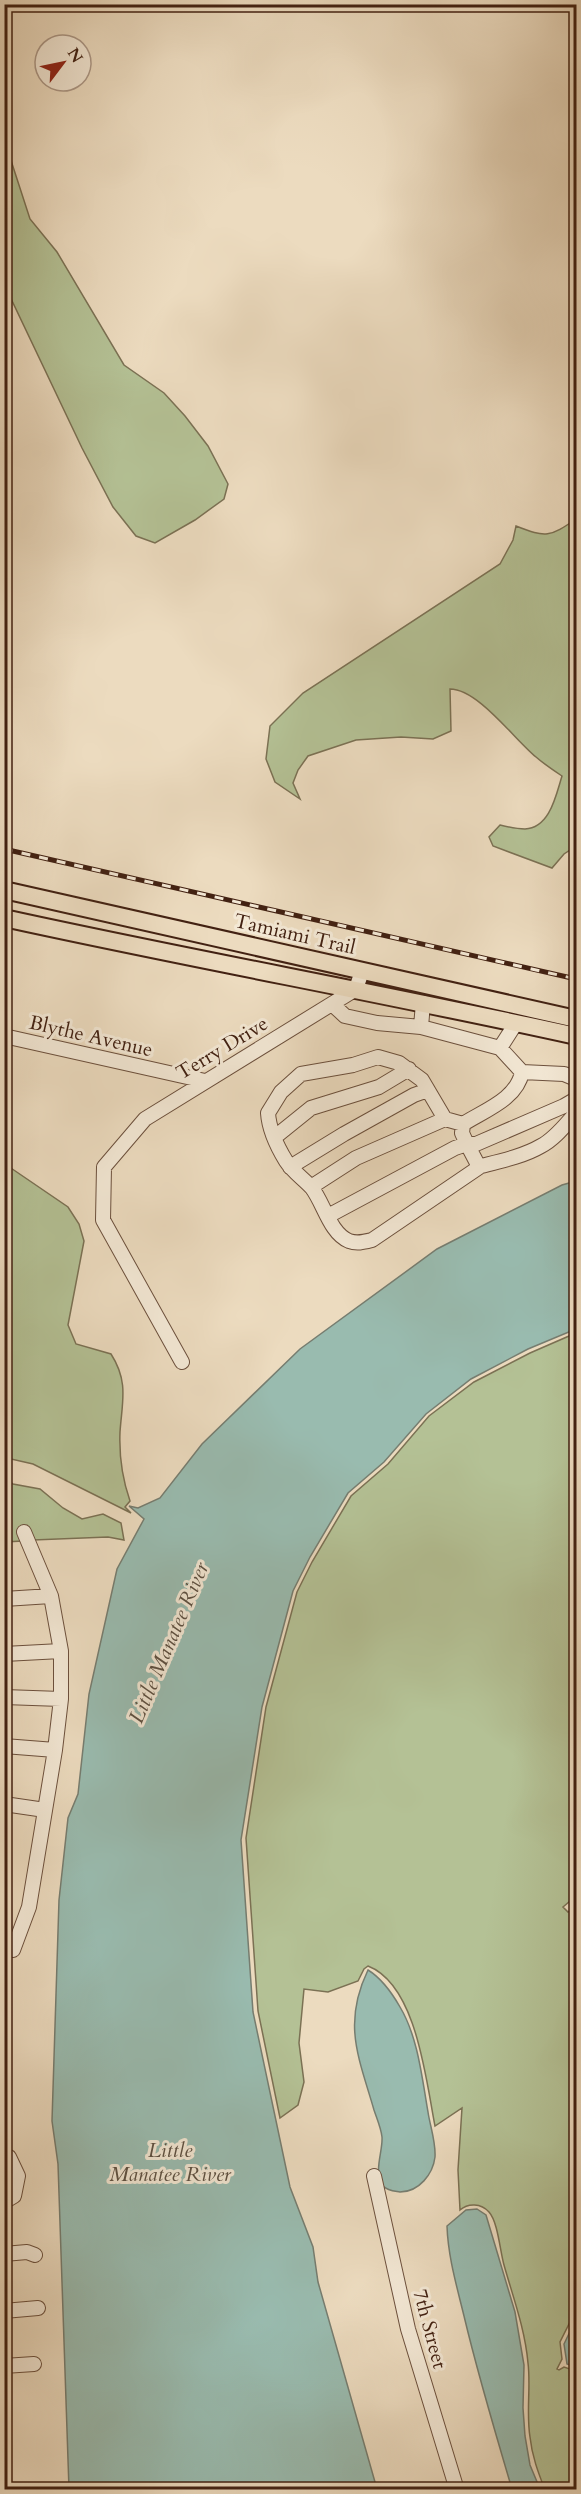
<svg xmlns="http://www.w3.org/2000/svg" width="581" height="2494" font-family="Cardo,serif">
  <rect width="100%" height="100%" fill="#ecdbbf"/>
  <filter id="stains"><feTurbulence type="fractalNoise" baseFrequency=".00333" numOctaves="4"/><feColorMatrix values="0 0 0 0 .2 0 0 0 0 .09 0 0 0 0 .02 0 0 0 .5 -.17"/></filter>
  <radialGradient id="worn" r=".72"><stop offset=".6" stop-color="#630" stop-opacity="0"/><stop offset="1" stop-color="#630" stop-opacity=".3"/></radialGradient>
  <!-- green -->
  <path fill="#b4c195" stroke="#7b7154" stroke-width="1.5" d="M5,142L30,219L57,252L124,365L164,393L185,416L208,446L228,484L224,499L195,520L155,543L136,536L113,507L82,448L5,286Z
    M576,519V846L564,854L552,868L493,846L489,837L500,825C508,827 517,829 525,829C550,828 556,795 562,776C553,770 544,764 536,757C514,739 478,689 450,689L451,731L433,739L401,737L356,740L308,756L298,770L293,783L300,799L275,782L266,759L270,726L303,693L500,564L513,540L516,526C546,538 550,537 576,519Z
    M5,1164L68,1207L79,1224L84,1241L68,1325L76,1344L111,1354C129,1382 122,1402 120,1432C119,1456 122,1478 130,1501L125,1507L131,1513L33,1464L7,1458L5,1462Z
    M576,1333V1896L563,1907L568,1912L576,1908V2310L560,2342L562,2359L557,2369L559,2370L564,2367L576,2371V2489L545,2490C538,2472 532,2456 530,2437C526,2412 531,2387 528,2363C525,2329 513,2297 504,2265C500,2251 498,2222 489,2212C481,2203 468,2203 460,2210L458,2170L462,2108L435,2126C426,2081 417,1985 368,1966L364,1969L358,1981L328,1992L304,1989L299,2043L304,2082L298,2105L280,2118L258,2011L246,1838L266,1707L297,1592L312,1562L351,1496L388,1464L429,1416L474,1382L530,1353Z
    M5,1477L13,1484L40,1489L63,1508L82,1519L103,1514L121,1523L124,1540L108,1537L33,1540L27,1526L18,1530L22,1541L5,1542Z"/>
  <!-- water -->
  <path fill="#99bbaf" stroke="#767d70" stroke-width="1.5" d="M576,1181V1329L528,1349L471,1379L426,1414L384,1462L348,1493L310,1557L293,1591L262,1707L241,1840L253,2012L290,2187L313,2247L318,2282L377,2489H69L58,2164L52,2121L59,1900L68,1818L78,1794L89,1694L117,1569L144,1519L129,1506L138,1508L160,1498L202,1444L300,1349L437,1249L562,1185Z
    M368,1970C381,1978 392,1993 400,2007C418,2037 422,2078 428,2112C430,2126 436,2142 435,2157C433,2174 419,2192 400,2192C394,2191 388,2191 383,2186C373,2171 383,2152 382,2137C381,2128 377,2119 374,2110C359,2058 342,2024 368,1970Z
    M477,2209L486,2215L515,2312L524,2365L523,2408L525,2436L530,2465L540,2489H512C495,2432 478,2375 464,2316C457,2287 448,2257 447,2226L466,2210Z
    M576,2319V2367L567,2364L564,2344Z"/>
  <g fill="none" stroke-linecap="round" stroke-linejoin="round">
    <defs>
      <path id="minor" d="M423,1003L421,1027L500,1048
        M332,1004L345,1016L377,1023L421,1027
        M516,1023L500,1048L522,1072L564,1074L576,1079
        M4,1036L205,1081
        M522,1072C517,1099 485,1110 463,1124L462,1133L467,1144H476L564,1106L576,1099
        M463,1124L445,1119L422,1080L399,1063L378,1057L353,1065L301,1074L281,1092L268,1113C269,1129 278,1148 286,1161C293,1172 304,1179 312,1188C324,1204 330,1233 349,1241C357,1244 364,1242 372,1240L481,1166
        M275,1137L311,1108L379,1087L409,1069
        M290,1167L344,1134L414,1095L428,1090
        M311,1187L356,1158L445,1119
        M328,1216L455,1148L467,1144L477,1163L481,1166C501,1161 524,1156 541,1146C555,1139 566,1124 576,1113
        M182,1362L103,1220L104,1167L145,1119L356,989L362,971
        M4,1599L51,1596
        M4,1654L61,1651
        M4,1697L61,1699
        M4,1746L55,1750
        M4,1804L45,1810
        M13,1950L29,1907L55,1750L61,1699V1651L51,1596L24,1532
        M4,2155L9,2157L18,2176L14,2196L4,2202
        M374,2176L408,2329L457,2490
        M4,2254L27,2252L35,2255
        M4,2311L38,2308
        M4,2366L34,2364"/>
      <path id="major" d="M4,890L576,1019
        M4,918C195,960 386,994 576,1036"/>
    </defs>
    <!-- minor casing -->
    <use href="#minor" stroke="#6c503d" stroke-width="16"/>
    <!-- major casing -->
    <use href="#major" stroke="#422112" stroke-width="20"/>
    <!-- minor -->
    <use href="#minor" stroke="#f3e8d5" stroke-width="14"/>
    <!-- major -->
    <use href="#major" stroke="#ecdbbf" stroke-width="16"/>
    <defs>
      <path id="rail" d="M4,849L576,979"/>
    </defs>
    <!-- rail casing -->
    <use href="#rail" stroke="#422112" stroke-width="5"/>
    <!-- rail -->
    <use href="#rail" stroke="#f3e8d5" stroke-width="3" stroke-dasharray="9" stroke-linecap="butt"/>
  </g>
  <g text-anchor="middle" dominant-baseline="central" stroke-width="6" stroke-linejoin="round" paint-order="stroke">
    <!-- street labels -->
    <g font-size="20" fill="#422112" stroke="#f3e8d5">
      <text transform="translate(295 934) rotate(13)">Tamiami Trail</text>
      <text transform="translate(91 1036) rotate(13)">Blythe Avenue</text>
      <text transform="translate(222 1048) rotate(-31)">Terry Drive</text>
      <text transform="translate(430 2329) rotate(75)">7th Street</text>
    </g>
    <!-- water labels -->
    <g font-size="21" font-style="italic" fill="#5c4f41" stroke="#f3e8d5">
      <text transform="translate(169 1643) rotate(-67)">Little Manatee River</text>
      <text x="170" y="2150">Little<tspan x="170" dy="24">Manatee River</tspan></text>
    </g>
  </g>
  <!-- margin -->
  <rect width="581" height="2494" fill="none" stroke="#ecdbbf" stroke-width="24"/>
  <rect x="6" y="6" width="569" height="2482" fill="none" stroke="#422112" stroke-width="3"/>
  <rect x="12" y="12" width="557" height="2470" fill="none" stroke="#422112" stroke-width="1.5"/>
  <!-- north arrow -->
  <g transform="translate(63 63) rotate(58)"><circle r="28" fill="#f3e8d5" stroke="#ac9887" stroke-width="1.5"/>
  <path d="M0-4.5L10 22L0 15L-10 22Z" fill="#8f2418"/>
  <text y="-9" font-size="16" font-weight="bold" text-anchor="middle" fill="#422112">N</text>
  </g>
  <rect width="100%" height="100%" filter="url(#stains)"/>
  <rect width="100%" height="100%" fill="url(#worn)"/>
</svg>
